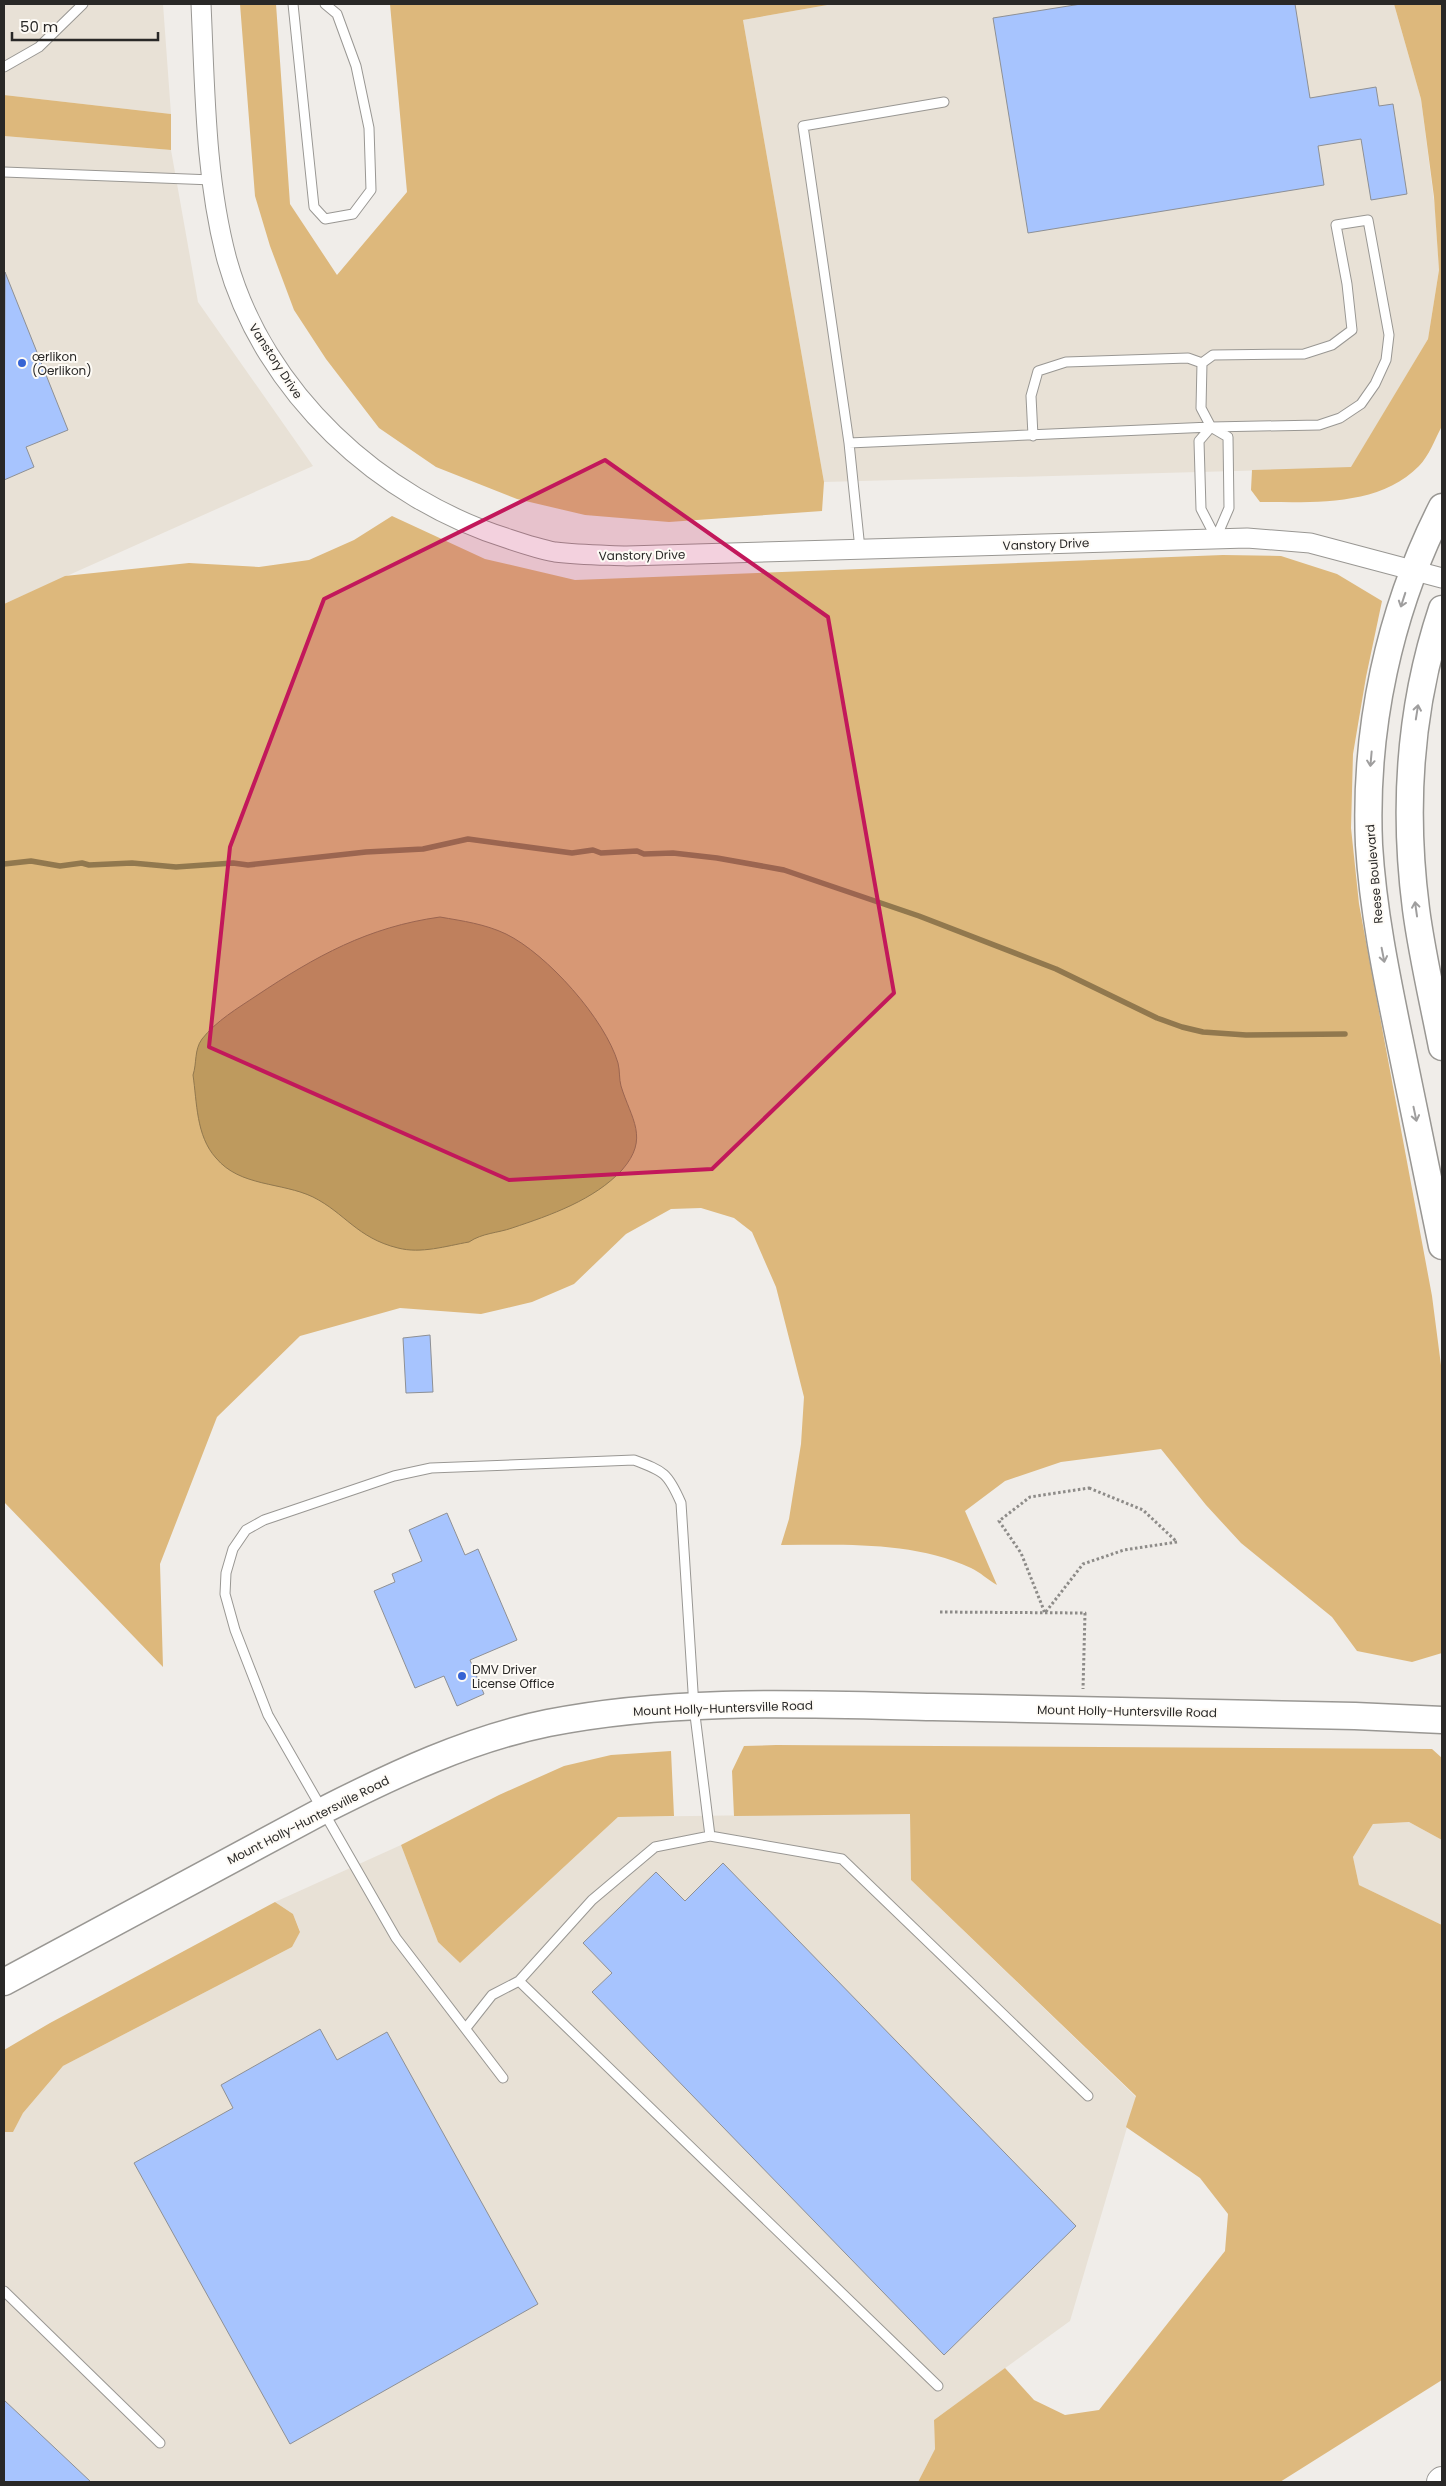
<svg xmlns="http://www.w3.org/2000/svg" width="1446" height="2486" font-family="Poppins,sans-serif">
  <rect width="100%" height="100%" fill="#f0ede9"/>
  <!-- built -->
  <path fill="#e8e1d6" d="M4,4H163L171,114L4,95Z
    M833,4H1394L1421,99L1435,209L1439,270L1428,339L1351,468L824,482L743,20Z
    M4,136L171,150L198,302L313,466L4,604Z
    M910,1813L911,1880L1136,2097L1070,2321L934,2420L935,2449L918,2482H4V2132L13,2131L23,2113L63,2066L292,1947L300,1931L293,1914L275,1902L401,1845L438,1942L460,1963L618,1817Z
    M1409,1822L1442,1840V1925L1359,1885L1353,1857L1373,1824Z"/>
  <!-- forest -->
  <path fill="#ddb87c" d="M240,4H276L290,204L337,275L407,192L390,4H833L743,20L824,482L822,511L669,522L585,515L517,499L436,467L379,428L326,359L294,310L270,246L255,196Z
    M1394,4H1442V426C1435,439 1429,456 1419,466C1379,507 1313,502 1260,502L1251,490L1252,470L1351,467L1428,339L1439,270L1434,197L1421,99Z
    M4,95L171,114V150L4,136Z
    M392,516L485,559L575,580L1223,555L1281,556L1337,574L1382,601L1366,677L1353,754L1351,828L1359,904L1432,1296L1442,1373V1653L1412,1662L1357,1651L1332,1617L1241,1543L1206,1505L1161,1449L1061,1462L1005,1481L965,1511L997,1585C988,1580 980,1572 971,1568C912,1541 844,1545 781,1545L789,1519L801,1444L804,1397L776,1287L752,1232L734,1218L701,1208L671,1209L626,1234L574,1284L532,1302L481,1314L400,1308L300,1336L217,1417L160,1564L163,1667L4,1502V604L65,576L189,563L259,567L309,560L354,540Z
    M776,1745L1432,1749L1442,1758V1840L1409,1822L1373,1824L1353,1857L1359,1885L1442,1925V2380L1280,2482H918L935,2449L934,2420L1005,2368L1034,2400L1065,2415L1099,2410L1225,2251L1228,2214L1200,2178L1126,2127L1136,2096L911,1880L910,1814L734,1816L732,1771L744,1746Z
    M671,1751L674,1816L618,1817L460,1963L438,1942L401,1845L499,1795L564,1766L611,1755Z
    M275,1902L293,1914L300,1932L292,1947L63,2066L23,2113L13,2132H4V2050L50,2023Z"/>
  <!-- water -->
  <path fill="#be9a5e" stroke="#91784e" d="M440,917C463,921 485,924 506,934C547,954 605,1019 618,1063C620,1071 619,1079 621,1086C631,1119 650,1138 622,1170C594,1200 551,1215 512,1228C498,1233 482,1233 469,1242C446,1246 421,1254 398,1248C357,1238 345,1213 313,1197C282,1182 240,1187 216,1158C196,1136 197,1102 193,1075C197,1063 194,1050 202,1039C216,1021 238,1008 256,996C316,956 368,927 440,917Z"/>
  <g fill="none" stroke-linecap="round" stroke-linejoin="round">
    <!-- stream -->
    <path stroke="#91784e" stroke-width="5.5" d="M4,864L31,861L60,866L82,863L89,865L132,863L176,867L233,863L248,865L366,852L423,849L468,839L572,853L593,850L601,853L637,851L644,854L673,853L717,858L784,870L919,916L1056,969L1157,1018L1182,1027L1203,1032L1246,1035L1345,1034"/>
  </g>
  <!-- building -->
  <path fill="#a7c4fe" stroke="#8e9094" d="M1081,4H1295L1310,98L1376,87L1379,106L1393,104L1407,194L1371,200L1361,139L1318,146L1324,185L1028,233L993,18Z
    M5,272L68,430L26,447L34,467L4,480Z
    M430,1335L433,1392L406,1393L403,1338Z
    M447,1513L465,1555L478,1549L517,1640L470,1660L484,1694L457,1706L444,1676L415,1688L374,1591L395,1582L392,1574L422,1561L409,1530Z
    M723,1863L1076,2226L944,2355L592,1992L612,1973L583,1943L656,1872L685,1901Z
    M320,2029L337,2060L387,2032L538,2304L290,2444L134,2163L233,2108L221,2085Z
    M4,2400L91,2482H4Z"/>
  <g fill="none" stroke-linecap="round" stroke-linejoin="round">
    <defs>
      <path id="lane" d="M293,4L314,207L325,219L353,214L371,190L369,128L356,66L337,14L325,4
        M4,67L39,47L83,4
        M4,172L213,180
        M1211,427L1228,437L1229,508L1216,538L1201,509L1199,441Z
        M1033,436L1031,396L1038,371L1066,362L1188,358L1202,363
        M849,443L803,126L944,102
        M860,549L849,443L1211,427L1319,425L1340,418L1361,404L1375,384L1386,360L1389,335L1368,220L1336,225L1347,284L1352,330L1332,345L1304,354L1213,355L1202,363L1201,408L1211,427
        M710,1836L842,1859L1088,2096
        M466,2028L492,1995L519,1981
        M503,2078L396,1938L268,1715L235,1630L225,1594L226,1573L233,1549L246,1530L264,1520L394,1476L431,1468L634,1460C664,1471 668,1473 681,1503L694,1707L710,1836L655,1847L592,1900L519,1981L938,2386
        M4,2291L160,2443"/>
      <path id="street" d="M201,4C205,89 205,178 227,260C264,393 380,499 509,539C524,544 539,549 555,552C579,555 603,555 627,556L1247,538L1310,543L1442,578"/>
      <path id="secondary" d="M1442,507C1389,611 1364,729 1369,845C1373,910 1386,974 1399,1037C1414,1107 1428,1177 1442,1246
        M1442,609C1410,705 1403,808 1416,909C1422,955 1433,1001 1442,1047
        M4,1982L322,1811C393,1775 469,1739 548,1723C674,1698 805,1704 933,1707C1074,1710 1214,1713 1355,1716L1442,1720"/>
      <path id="highway" d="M1441,2482L1442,2481"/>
    </defs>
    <!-- lane casing -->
    <use href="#lane" stroke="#999793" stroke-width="11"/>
    <!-- street casing -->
    <use href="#street" stroke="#999793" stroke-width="21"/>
    <!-- secondary casing -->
    <use href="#secondary" stroke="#999793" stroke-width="29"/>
    <!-- highway casing -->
    <use href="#highway" stroke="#999793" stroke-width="30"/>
    <!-- path -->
    <path stroke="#8d8b88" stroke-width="3" stroke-dasharray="2.5 2.5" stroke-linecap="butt" d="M1089,1488L1143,1510L1177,1542L1124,1550L1083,1564L1045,1613L1021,1553L999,1521L1030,1497Z
      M940,1612L1085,1613L1083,1689"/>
    <!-- lane -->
    <use href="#lane" stroke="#fff" stroke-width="9"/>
    <!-- street -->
    <use href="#street" stroke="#fff" stroke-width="19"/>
    <!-- secondary -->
    <use href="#secondary" stroke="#fff" stroke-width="26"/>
    <!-- highway -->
    <use href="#highway" stroke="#fff" stroke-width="28"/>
  </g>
  <!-- one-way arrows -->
  <defs><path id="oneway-shaft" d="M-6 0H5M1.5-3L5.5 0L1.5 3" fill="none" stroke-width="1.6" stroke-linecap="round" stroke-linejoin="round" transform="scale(1.25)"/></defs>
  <g stroke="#9f9e9e">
    <use href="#oneway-shaft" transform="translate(1403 600) rotate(108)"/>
    <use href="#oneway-shaft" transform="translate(1417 712) rotate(-81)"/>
    <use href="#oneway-shaft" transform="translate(1371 759) rotate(95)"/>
    <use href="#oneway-shaft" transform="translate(1416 909) rotate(-98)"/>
    <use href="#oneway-shaft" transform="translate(1383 955) rotate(79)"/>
    <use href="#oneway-shaft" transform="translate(1415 1114) rotate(78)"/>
  </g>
  <!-- marked area -->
  <path fill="#c2185b" fill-opacity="0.2" stroke="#c2185b" stroke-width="4" stroke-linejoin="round" d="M605,460L828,617L894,993L712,1169L509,1180L209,1047L230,847L324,599Z"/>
  <!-- markers -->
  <g fill="#3663d3" stroke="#fefbf6" stroke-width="2">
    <circle cx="22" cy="363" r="5"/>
    <circle cx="462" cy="1676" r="5"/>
  </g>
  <g text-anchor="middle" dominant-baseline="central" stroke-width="4" stroke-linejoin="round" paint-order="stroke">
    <!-- poi labels -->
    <g font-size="12" fill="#292827" stroke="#fefbf6" text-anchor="start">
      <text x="32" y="356">œrlikon<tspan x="32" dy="14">(Oerlikon)</tspan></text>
      <text x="472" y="1669">DMV Driver<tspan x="472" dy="14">License Office</tspan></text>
    </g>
    <!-- street labels -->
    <g font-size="12" fill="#292827" stroke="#fefbf6">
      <text transform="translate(276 361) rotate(57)">Vanstory Drive</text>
      <text transform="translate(1046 544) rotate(-2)">Vanstory Drive</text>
      <text transform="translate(642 555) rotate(-1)">Vanstory Drive</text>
      <text transform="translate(1374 874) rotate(-95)">Reese Boulevard</text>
      <text transform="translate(723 1708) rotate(-2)">Mount Holly-Huntersville Road</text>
      <text transform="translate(1127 1711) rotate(1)">Mount Holly-Huntersville Road</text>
      <text transform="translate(308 1820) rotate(-27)">Mount Holly-Huntersville Road</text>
    </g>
  </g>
  <!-- border -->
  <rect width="1446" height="2486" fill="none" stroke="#292827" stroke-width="10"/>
  <!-- scale -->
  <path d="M12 32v8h146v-8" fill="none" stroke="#292827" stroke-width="2.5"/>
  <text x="20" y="32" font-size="15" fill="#292827" stroke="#fefbf6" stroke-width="4" paint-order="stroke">50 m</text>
</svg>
